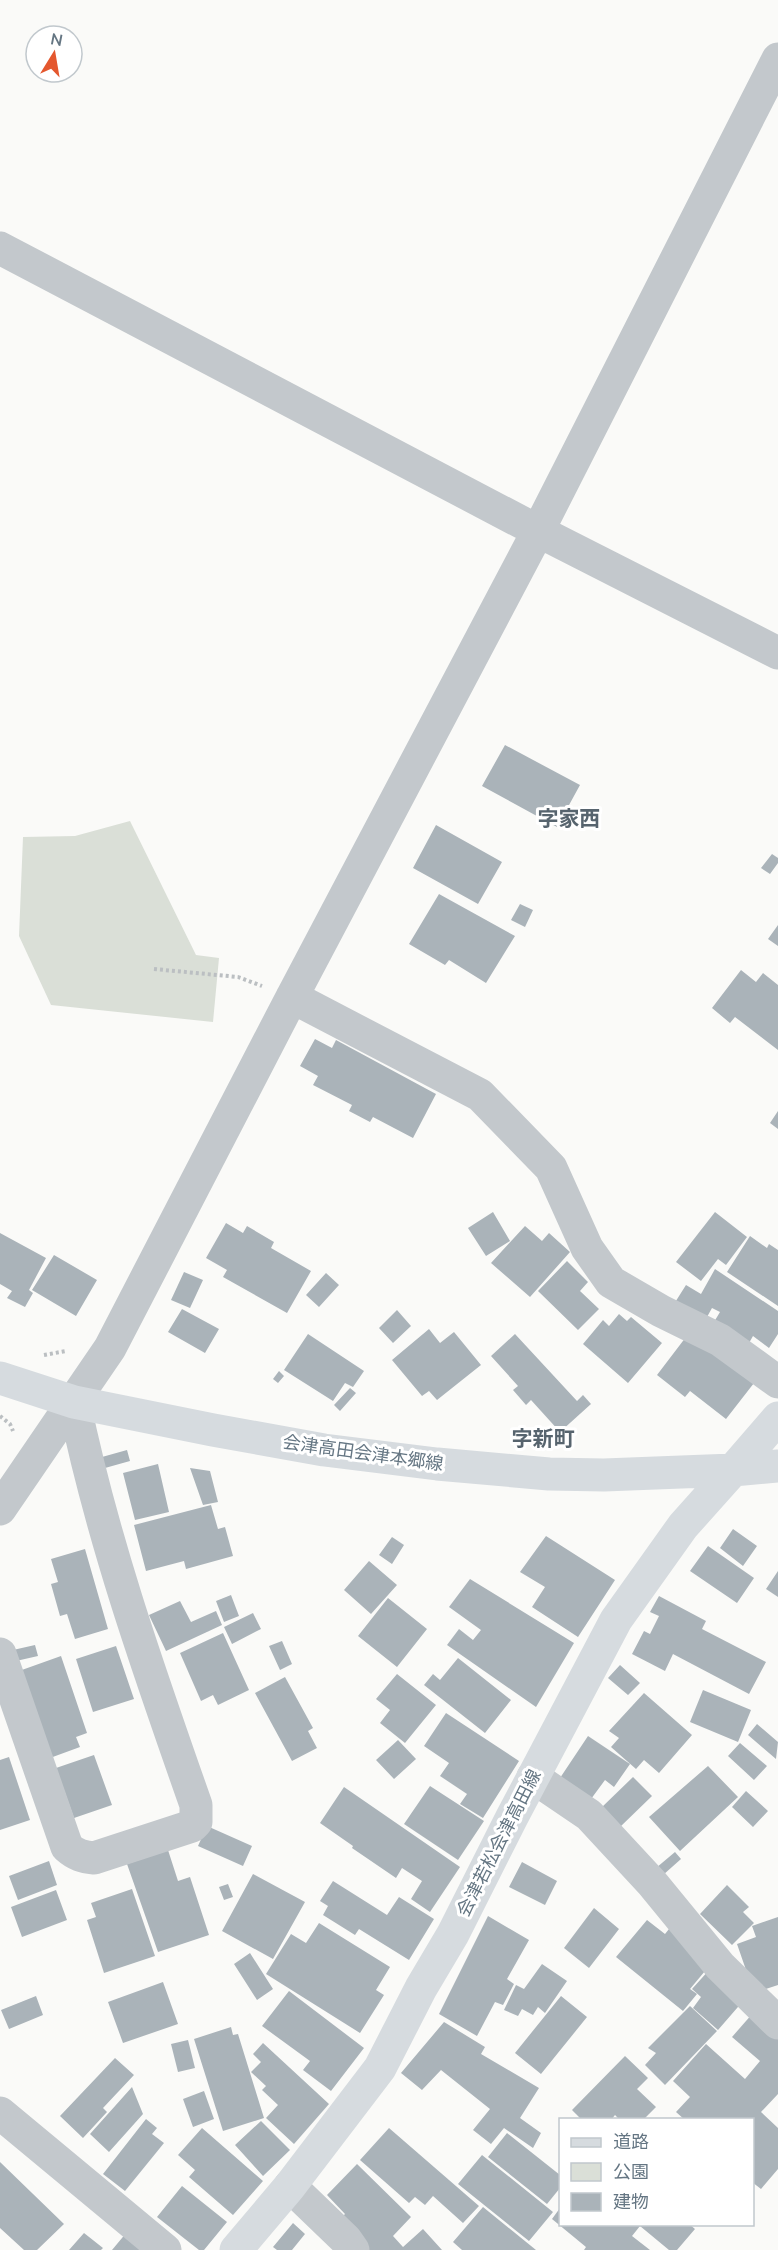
<svg xmlns="http://www.w3.org/2000/svg" width="778" height="2250" font-family="'Nunito Sans','Noto Sans JP',sans-serif">
  <rect width="100%" height="100%" fill="#fafaf8"/>
  <!-- green -->
  <path fill="#dadfd7" d="M130,821L196,955L219,958L213,1022L51,1005L19,936L23,837L75,836Z"/>
  <!-- building -->
  <path fill="#aab3b9" d="M505,745L580,785L557,827L482,786Z
    M436,825L502,862L478,904L413,868Z
    M772,854L778,858V863L770,874L761,868Z
    M439,894L515,936L486,983L449,960L445,965L409,944Z
    M520,904L533,910L525,927L511,920Z
    M778,925V946L768,939Z
    M741,970L756,982L763,973L778,985V1050L735,1017L730,1023L712,1008Z
    M315,1039L332,1048L336,1040L436,1094L413,1138L373,1117L370,1122L349,1111L352,1105L313,1085L318,1076L300,1066Z
    M778,1111V1129L770,1123Z
    M493,1212L510,1241L486,1256L468,1228Z
    M715,1212L747,1237L726,1265L718,1259L701,1281L676,1262Z
    M226,1223L243,1233L247,1226L274,1242L271,1248L311,1271L287,1313L223,1277L227,1270L206,1258Z
    M525,1226L542,1241L549,1233L570,1252L530,1297L491,1263Z
    M0,1233L46,1258L29,1290L33,1293L25,1307L7,1298L12,1291L0,1284Z
    M750,1236L767,1248L769,1244L778,1250V1306L727,1272Z
    M54,1255L97,1280L76,1316L32,1290Z
    M567,1261L588,1282L580,1291L599,1309L578,1330L538,1291Z
    M715,1269L778,1311V1334L769,1348L753,1336L749,1343L714,1322L720,1312L712,1308L707,1317L674,1304L686,1285L701,1294Z
    M184,1272L203,1280L190,1308L171,1300Z
    M326,1273L339,1285L319,1307L306,1295Z
    M182,1309L219,1329L205,1353L168,1332Z
    M397,1310L411,1326L393,1343L379,1328Z
    M619,1314L627,1321L631,1317L662,1343L628,1383L583,1344L603,1320L609,1326Z
    M429,1329L440,1343L454,1332L481,1365L437,1400L429,1391L422,1396L392,1360Z
    M689,1333L754,1383L726,1419L690,1391L685,1397L657,1375Z
    M308,1334L364,1371L353,1387L345,1383L333,1401L284,1370Z
    M515,1334L577,1401L583,1395L591,1404L560,1432L531,1400L526,1405L513,1390L518,1386L491,1356Z
    M279,1371L284,1376L278,1383L273,1379Z
    M350,1388L356,1393L340,1411L334,1405Z
    M127,1450L130,1461L105,1468L102,1457Z
    M158,1464L169,1512L135,1520L123,1473Z
    M190,1468L210,1471L218,1502L203,1505Z
    M211,1505L218,1529L225,1527L233,1556L186,1569L184,1561L146,1571L134,1525Z
    M733,1529L757,1546L743,1566L720,1548Z
    M546,1536L615,1580L578,1637L532,1607L545,1587L520,1572Z
    M392,1537L404,1545L392,1564L379,1555Z
    M708,1546L754,1578L737,1603L690,1571Z
    M85,1549L108,1629L75,1639L67,1614L60,1616L51,1584L58,1582L51,1559Z
    M369,1561L397,1585L371,1614L344,1590Z
    M778,1571V1597L766,1589Z
    M470,1579L574,1643L536,1707L447,1645L459,1629L473,1640L481,1630L449,1607Z
    M231,1595L239,1616L224,1622L216,1601Z
    M659,1596L706,1621L702,1629L766,1662L749,1694L673,1654L665,1671L632,1654L644,1631L650,1634L659,1616L650,1612Z
    M388,1598L427,1629L397,1667L358,1636Z
    M180,1601L191,1622L216,1611L222,1625L166,1651L149,1615Z
    M253,1613L261,1629L232,1644L224,1627Z
    M223,1633L249,1690L218,1705L213,1695L201,1701L180,1653Z
    M282,1641L292,1664L280,1670L269,1646Z
    M35,1645L38,1656L16,1661L13,1650Z
    M116,1646L134,1699L93,1712L76,1659Z
    M61,1656L87,1733L76,1737L80,1747L50,1758L19,1671Z
    M458,1658L511,1700L485,1733L424,1685L433,1674L440,1680Z
    M620,1665L640,1683L628,1695L608,1678Z
    M397,1674L436,1705L405,1743L380,1723L390,1710L376,1699Z
    M285,1677L313,1728L308,1731L317,1748L292,1761L255,1693Z
    M703,1690L751,1710L738,1742L690,1722Z
    M644,1693L692,1735L659,1773L644,1760L636,1769L611,1747L619,1738L609,1731Z
    M446,1713L519,1761L483,1818L460,1804L467,1794L440,1776L449,1763L424,1746Z
    M757,1724L778,1742L776,1759L748,1735Z
    M588,1736L630,1764L614,1787L605,1780L591,1799L560,1778Z
    M398,1740L416,1759L394,1779L376,1760Z
    M740,1743L767,1766L754,1780L728,1756Z
    M94,1755L112,1805L74,1818L56,1768Z
    M9,1757L30,1820L0,1830V1760Z
    M708,1766L738,1797L680,1851L649,1817Z
    M633,1777L652,1796L619,1828L600,1809Z
    M430,1786L484,1821L458,1860L404,1824Z
    M344,1787L460,1867L430,1912L411,1899L422,1881L402,1868L396,1878L352,1848L353,1846L320,1823Z
    M746,1791L768,1811L753,1827L732,1807Z
    M207,1826L252,1846L243,1866L198,1846Z
    M168,1850L178,1881L190,1877L209,1935L158,1952L127,1864Z
    M675,1852L681,1859L663,1875L656,1868Z
    M49,1861L57,1885L18,1900L9,1876Z
    M522,1862L557,1881L545,1905L509,1887Z
    M253,1874L305,1902L273,1959L222,1931Z
    M333,1881L387,1915L399,1897L434,1919L409,1960L359,1929L355,1935L323,1915L328,1906L320,1901Z
    M228,1884L233,1897L224,1900L219,1887Z
    M727,1885L749,1907L743,1912L754,1923L732,1945L700,1914Z
    M132,1889L155,1956L104,1973L87,1920L96,1917L91,1903Z
    M56,1890L67,1920L22,1937L11,1907Z
    M594,1908L619,1929L589,1968L564,1948Z
    M488,1916L529,1940L507,1979L514,1984L503,2005L495,2002L477,2036L439,2014Z
    M778,1917V1985L754,1993L737,1944L756,1937L752,1926Z
    M647,1920L665,1934L669,1929L710,1965L690,1989L697,1994L683,2011L616,1957Z
    M319,1923L390,1967L376,1990L384,1995L360,2033L266,1974L291,1934L306,1943Z
    M250,1953L273,1989L257,2000L234,1964Z
    M542,1964L567,1981L545,2013L538,2007L533,2015L522,2009L518,2016L504,2010L516,1985L524,1989Z
    M710,1969L744,2000L718,2030L693,2008L701,1997L692,1989Z
    M163,1982L178,2024L123,2043L108,2002Z
    M289,1991L364,2048L331,2091L303,2070L310,2061L262,2026Z
    M36,1996L43,2015L9,2029L1,2010Z
    M561,1996L587,2017L541,2074L515,2053Z
    M690,2006L717,2031L665,2085L645,2065L656,2053L648,2048Z
    M753,2013L778,2036V2094L761,2112L778,2128V2169L761,2189L752,2182V2120H685L676,2112L690,2097L673,2081L706,2044L745,2079L760,2061L732,2037Z
    M444,2022L485,2047L481,2054L539,2088L520,2118L541,2133L533,2148L504,2128L491,2144L473,2130L490,2109L441,2070L422,2090L401,2073Z
    M231,2027L233,2035L238,2034L264,2118L223,2131L194,2039Z
    M188,2040L195,2068L178,2072L171,2044Z
    M263,2043L329,2104L294,2144L266,2118L278,2105L262,2090L266,2086L251,2072L261,2062L253,2054Z
    M625,2056L648,2078L637,2089L656,2107L643,2120H620L615,2115L611,2120H582L572,2110Z
    M115,2058L134,2075L103,2108L107,2112L83,2138L60,2116Z
    M132,2087L143,2114L109,2152L90,2134Z
    M204,2091L214,2119L193,2127L183,2099Z
    M146,2119L157,2128L152,2134L164,2143L125,2191L103,2174Z
    M261,2121L290,2150L263,2176L235,2145Z
    M202,2128L263,2181L233,2215L189,2177L195,2170L178,2155Z
    M389,2128L479,2206L463,2223L433,2196L425,2205L415,2197L409,2203L360,2160Z
    M507,2133L560,2175V2188L547,2204L488,2157Z
    M482,2155L553,2212L529,2241L458,2184Z
    M0,2162L64,2224L37,2250H24L0,2228Z
    M357,2164L411,2217L393,2236L403,2247L423,2229L442,2250H361L336,2223L345,2214L327,2195Z
    M182,2186L227,2222L204,2250H199L157,2217Z
    M483,2207L536,2250H462L453,2242Z
    M560,2208V2224H689L695,2229L677,2250H669L640,2226L632,2236L650,2250H584L586,2247L552,2219Z
    M293,2223L305,2234L292,2250H277L273,2247Z
    M127,2232L148,2250H112Z
    M84,2233L103,2248L101,2250H69Z"/>
  <g fill="none" stroke-linecap="round" stroke-linejoin="round">
    <!-- path -->
    <path stroke="#bbbfc2" stroke-width="4" stroke-dasharray="3 3" stroke-linecap="butt" d="M154,969L238,977L262,986
      M44,1355L66,1351
      M0,1416L10,1424L13,1431"/>
    <!-- minor -->
    <path stroke="#c3c8cc" stroke-width="33" d="M0,248L538,531L778,653
      M292,997L480,1095L551,1168L587,1248L611,1282L661,1311L720,1340L778,1382
      M0,1509L110,1348L292,997L538,531L778,59
      M0,1654L67,1847C76,1855 83,1857 94,1858L192,1826L196,1822V1805C150,1674 102,1539 74,1402
      M533,1777L589,1815L652,1883L720,1966L778,2023
      M0,2113L165,2250
      M290,2186L346,2240L353,2250"/>
    <!-- secondary -->
    <path stroke="#d6dbdf" stroke-width="33" d="M0,1378L74,1402L213,1430L324,1450L437,1464L549,1474L604,1475L733,1470L778,1418
      M236,2250L290,2186L380,2068L421,1988L453,1934L512,1817L616,1620L683,1526L733,1470L778,1466"/>
  </g>
  <g text-anchor="middle" dominant-baseline="central" stroke-width="6" stroke-linejoin="round" paint-order="stroke">
    <!-- street labels -->
    <g font-size="18" fill="#657683" stroke="#fff">
      <text transform="translate(363 1453) rotate(8)">会津高田会津本郷線</text>
      <text transform="translate(499 1843) rotate(-63)">会津若松会津高田線</text>
    </g>
    <!-- quarter labels -->
    <g font-size="21" font-weight="bold" fill="#57646e" stroke="#fff">
      <text x="569" y="819">字家西</text>
      <text x="543" y="1439">字新町</text>
    </g>
  </g>
  <!-- legend -->
  <rect x="559" y="2118" width="195" height="108" fill="#ffffff" stroke="#c1c8cd" stroke-width="1.5"/>
  <rect x="571" y="2138" width="30" height="9" fill="#d6dbdf" stroke="#c1c8cd" stroke-width="1.5"/>
  <text x="613" y="2148" font-size="18" fill="#657683">道路</text>
  <rect x="571" y="2163" width="30" height="18" fill="#dadfd7" stroke="#c1c8cd" stroke-width="1.5"/>
  <text x="613" y="2178" font-size="18" fill="#657683">公園</text>
  <rect x="571" y="2193" width="30" height="18" fill="#aab3b9" stroke="#c1c8cd" stroke-width="1.5"/>
  <text x="613" y="2208" font-size="18" fill="#657683">建物</text>
  <!-- north arrow -->
  <g transform="translate(54 54) rotate(11)"><circle r="28" fill="#ffffff" stroke="#c1c8cd" stroke-width="1.5"/>
  <path d="M0-4.5L10 22L0 15L-10 22Z" fill="#e4572e"/>
  <text y="-9" font-size="16" font-weight="bold" text-anchor="middle" fill="#657683">N</text>
  </g>
</svg>
